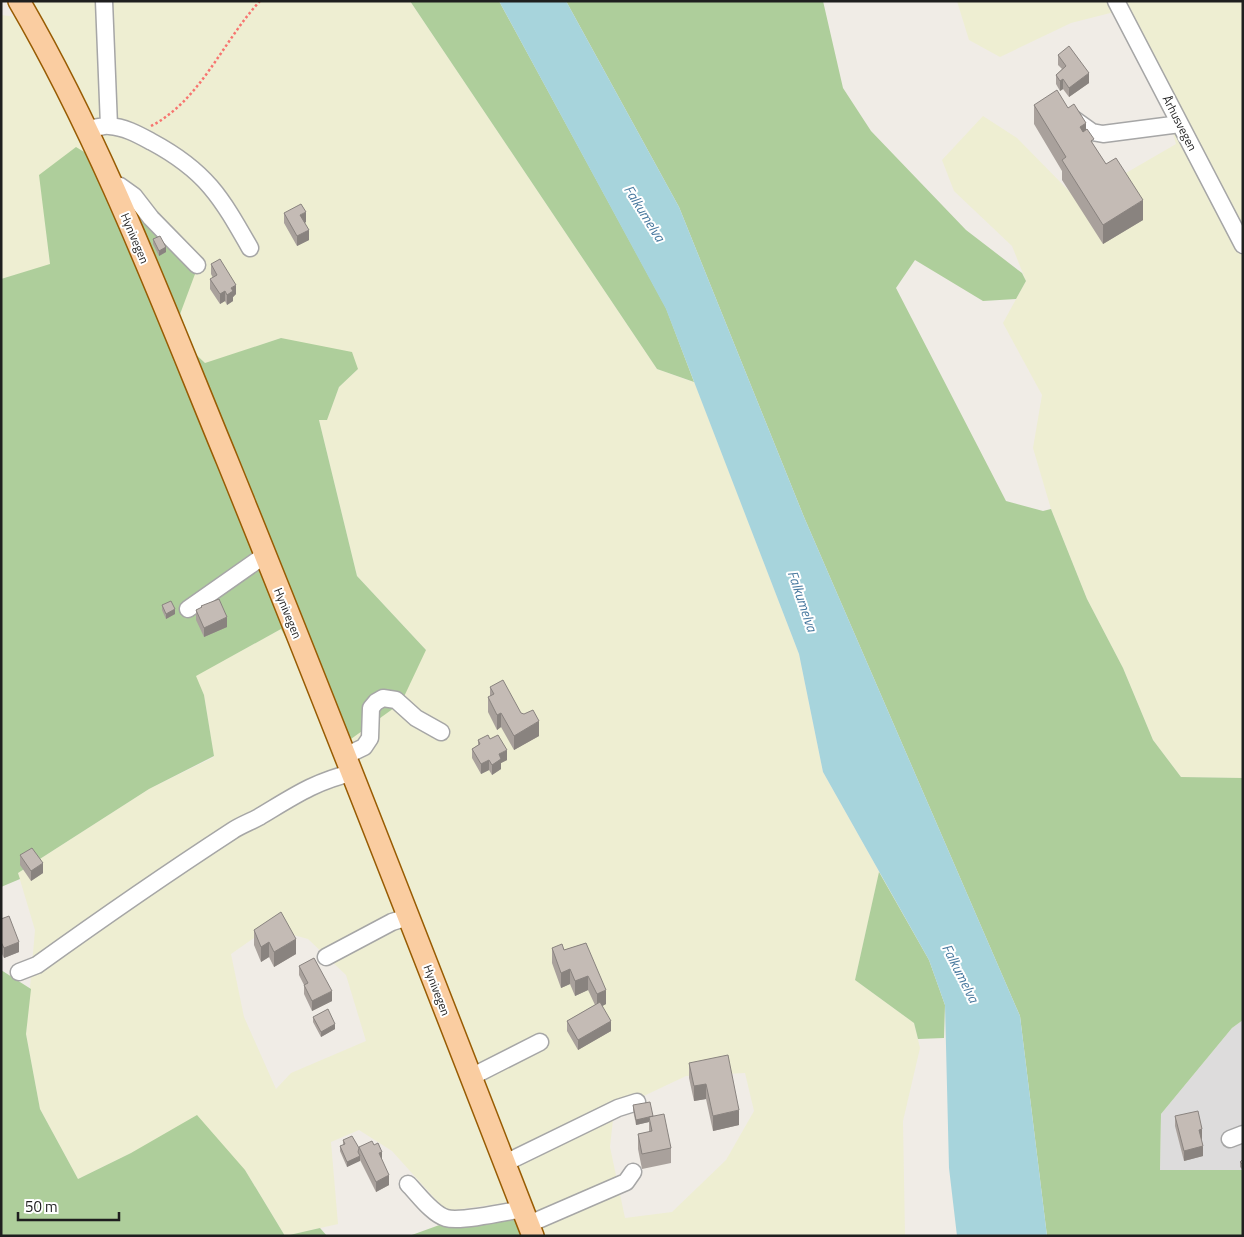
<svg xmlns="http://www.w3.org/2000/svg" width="1244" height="1237" font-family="'Titillium Web',sans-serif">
  <rect width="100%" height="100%" fill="#f0ece6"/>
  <!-- residential -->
  <path fill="#dddcdc" d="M1243,1020V1170H1160L1161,1114L1232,1028Z"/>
  <!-- farmland -->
  <path fill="#eeeed2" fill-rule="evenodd" d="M32,1H410L657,369L693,382L666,308L799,654L823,772L929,960L879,873L855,980L914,1023L920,1048L903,1121L905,1236H544L542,1227L522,1201L446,1211L392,1151L359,1130L331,1142L338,1224L285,1236L245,1170L131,1153L78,1179L40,1109L26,1034L35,930L18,873L149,789L214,757L204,695L195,676L281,629L344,744L426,650L357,576L319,420L327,419L339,387L358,369L281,338L205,364L173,333L40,176L50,265L1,279V15L25,18ZM268,928L308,939L346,975L366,1041L291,1073L276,1089L244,1017L231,954ZM745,1073L754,1111L726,1160L672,1212L625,1218L610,1147L614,1110L686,1076Z
    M957,1H1243V778L1181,777L1153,740L1123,668L1087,599L1051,509L1033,448L1042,395L1003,323L1026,281L1012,246L954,191L942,160L983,116L1017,138L1072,194L1107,184L1176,144L1158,80L1126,9L1071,23L1000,57L969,40Z"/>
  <!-- forest -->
  <path fill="#aece9b" d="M410,1H499L666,308L694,382L657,369Z
    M566,1H823L843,88L871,131L966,230L1022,273L1026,281L1016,299L983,301L915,260L896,288L1006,501L1043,511L1051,509L1087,599L1123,668L1153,740L1181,777L1243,778V1020L1232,1028L1161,1114L1160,1170H1243V1236H1047L1020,1016L804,517L679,207Z
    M76,147L117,172L198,266L173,333L205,363L281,338L352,352L358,369L339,387L327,420H319L357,576L426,650L401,703L344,744L281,629L196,676L204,695L214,756L149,789L18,873L20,879L1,887V279L50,264L39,175Z
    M879,872L929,960L945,1005L944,1038L918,1039L914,1023L855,980Z
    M1,970L31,989L26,1034L40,1109L78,1179L131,1153L197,1115L245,1170L285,1236L320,1228L327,1236H1Z
    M526,1217L542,1230L544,1236H409L456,1219Z"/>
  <!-- water -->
  <path fill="#a7d4dc" d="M499,1H566L679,207L804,517L1020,1016L1047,1236H957L949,1168L945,1005L929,960L823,772L799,654L666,309Z"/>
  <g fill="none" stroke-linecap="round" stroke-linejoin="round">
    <defs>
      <path id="minor" d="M104,1L109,126
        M1116,1L1243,245
        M1071,117L1092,132L1103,134L1180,124
        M87,128C96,129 103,125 109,126C125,127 139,135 152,142C206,171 221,197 250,248
        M113,185L120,186L134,196L151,218L197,265
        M188,609L265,555
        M345,756L364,747L370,738L371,708L376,702L383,698L396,700L416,718L441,732
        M326,957L392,922L408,917
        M19,972L37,965C101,919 166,874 232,831C241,825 250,822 259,817C291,798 315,781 352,773
        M471,1077L540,1042
        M1230,1139L1243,1134
        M505,1163L618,1108L637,1102
        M408,1184C418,1194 432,1214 446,1218C461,1222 506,1212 523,1209
        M529,1224L626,1182L633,1172"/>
      <path id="major" d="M19,1C104,147 163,305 227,460C332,718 432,977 533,1236"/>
    </defs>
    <!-- minor casing -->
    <use href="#minor" stroke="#a6a6a6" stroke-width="19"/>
    <!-- major casing -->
    <use href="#major" stroke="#985c03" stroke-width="24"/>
    <!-- path -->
    <path stroke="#f7746f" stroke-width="2.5" stroke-dasharray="2.5 2.5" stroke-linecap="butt" d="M151,126C200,101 223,41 260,1"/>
    <!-- minor -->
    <use href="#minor" stroke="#fff" stroke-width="16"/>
    <!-- major -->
    <use href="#major" stroke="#facda1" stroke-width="21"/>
  </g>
  <!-- wall -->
  <path fill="#a9a19c" d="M1058,55L1089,83L1069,97L1063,89L1060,91L1056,84V75L1062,69L1058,65Z
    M1034,105L1068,108L1086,130L1094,146L1143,220L1103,244L1062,180V171L1034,124Z
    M284,213L306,222L305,223L309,240L297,246L284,223Z
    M153,239L166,252L159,256L153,244Z
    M211,264L236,294L233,297V301L227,305L225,301L220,304L210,289V279L213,278L211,274Z
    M162,605L175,614L166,619L162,610Z
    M201,606L227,627L204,637L196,620V610L201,608Z
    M490,687L521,713L539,736L514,750L501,727L497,730L488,712V697H490Z
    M490,739L507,760L501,763V769L492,775L489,770L481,774L472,758V749L478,745V740Z
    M20,855L43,873L31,881L20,865Z
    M1,919L19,952L4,958L1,952Z
    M254,930L296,954L274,967L269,957L261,962L254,945Z
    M586,943L606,1004L602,1006L611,1031L578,1050L567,1031V1021L595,1005L588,990L575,996L570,984L561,988L552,963V948L564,950Z
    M299,966L332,1001L312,1011L304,994V985L299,975Z
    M313,1017L335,1029L321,1037L313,1022Z
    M1243,1048V1060L1242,1059V1049Z
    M689,1063L739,1125L713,1131L706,1099L694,1101L689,1078Z
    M633,1105L653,1116L671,1148V1163L642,1169L638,1149V1134L649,1132V1122L636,1125L633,1110Z
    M1175,1116L1202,1139H1201L1203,1156L1184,1161L1175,1126Z
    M343,1140L382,1160L389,1185L376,1192L360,1160L347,1167L340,1151V1146L343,1145Z
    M1243,1159V1170L1240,1167V1162Z"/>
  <!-- shaded-wall -->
  <path fill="#89837f" d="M1089,73V83L1069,97V88Z
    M1063,79V89L1060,91V81Z
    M1086,123V143L1080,127Z
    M1143,200V220L1103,244V225Z
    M306,212V222L300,225V215Z
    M309,230V240L297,246V236Z
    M166,247V252L159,256V251Z
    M236,285V294L233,297V301L227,305V295L231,288Z
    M225,291V301L220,304V294Z
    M175,609V614L166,619V614Z
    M227,617V627L204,637V628Z
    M501,713V727L497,730V715Z
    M539,721V736L514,750V736Z
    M507,750V760L501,763V769L492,775V765L499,754Z
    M489,760V770L481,774V764Z
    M43,863V873L31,881V871Z
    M296,939V954L274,967V952Z
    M19,942V952L4,958V948Z
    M269,942V957L261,962V947Z
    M570,969V984L561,988V973Z
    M588,976V990L575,996V981Z
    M606,990V1004L597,1009V994Z
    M332,991V1001L312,1011V1001Z
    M611,1021V1031L578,1050V1040Z
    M335,1024V1029L321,1037V1032Z
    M706,1084V1099L694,1101V1086Z
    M739,1110V1125L713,1131V1116Z
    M649,1117V1122L636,1125V1120Z
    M1202,1129V1139L1199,1140V1130Z
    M1203,1146V1156L1184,1161V1151Z
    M382,1152V1162L379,1153Z
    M360,1156V1161L347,1167V1162Z
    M389,1175V1185L376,1192V1182Z"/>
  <!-- building -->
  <path fill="#c4bbb5" stroke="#89837f" d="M1069,46L1089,73L1069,88L1063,79L1060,81L1056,75L1066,66L1058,55Z
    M1057,90L1068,108L1074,104L1086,123L1080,127L1083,132L1087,129L1094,139L1091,141L1106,164L1116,158L1143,200L1103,225L1062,160L1066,157L1034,105Z
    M301,204L306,212L300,215L309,230L297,236L284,213Z
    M160,236L166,247L159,251L153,239Z
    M220,259L236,285L231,288L233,291L227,295L225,291L220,294L210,279L217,275L211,264Z
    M219,599L227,617L204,628L196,610L202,607L201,606Z
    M171,601L175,609L166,614L162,605Z
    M503,680L521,713L524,714L533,710L539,721L514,736L501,713L497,715L488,697L494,694L490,687Z
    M488,735L490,739L498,735L507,750L499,754L501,759L492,765L489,760L481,764L472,749L480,744L478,740Z
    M32,848L43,863L31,871L20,855Z
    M281,912L296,939L274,952L269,942L261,947L254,930Z
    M9,916L19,942L4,948L1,942V919Z
    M586,943L606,990L597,994L588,976L575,981L570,969L561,973L552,948L562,944L564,950Z
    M314,958L332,991L312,1001L304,985L308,983L299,966Z
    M600,1002L611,1021L578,1040L567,1021Z
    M328,1009L335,1024L321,1032L313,1017Z
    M728,1055L739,1110L713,1116L706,1084L694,1086L689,1063Z
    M650,1102L653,1116L636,1120L633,1105Z
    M1198,1111L1202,1129L1199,1130L1203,1146L1184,1151L1175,1116Z
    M664,1114L671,1148L642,1154L638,1134L652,1131L649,1117Z
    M352,1136L359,1148L358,1152L360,1156L347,1162L340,1146L345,1144L343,1140Z
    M372,1141L374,1145L378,1143L382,1152L379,1153L389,1175L376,1182L359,1147Z
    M1243,1159V1165L1240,1162Z"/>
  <g text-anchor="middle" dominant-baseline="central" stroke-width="4" stroke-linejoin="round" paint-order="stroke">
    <!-- street labels -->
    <g font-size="12" fill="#1f1f1f" stroke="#fff">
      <text transform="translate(1180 123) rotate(63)">Århusvegen</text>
      <text transform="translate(135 238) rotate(67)">Hynivegen</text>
      <text transform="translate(288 613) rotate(68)">Hynivegen</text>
      <text transform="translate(437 990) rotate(69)">Hynivegen</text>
    </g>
    <!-- water labels -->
    <g font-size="14" font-style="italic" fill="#47789e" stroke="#fff">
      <text transform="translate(645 213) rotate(58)">Falkumelva</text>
      <text transform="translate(803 601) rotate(71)">Falkumelva</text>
      <text transform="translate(961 973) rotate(63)">Falkumelva</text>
    </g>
  </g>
  <!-- border -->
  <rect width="1244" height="1237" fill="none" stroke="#1f1f1f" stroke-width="5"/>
  <!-- scale -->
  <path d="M18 1212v8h101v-8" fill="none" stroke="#1f1f1f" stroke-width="2.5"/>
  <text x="25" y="1212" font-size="15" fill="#1f1f1f" stroke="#ffffff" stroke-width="4" paint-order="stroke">50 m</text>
</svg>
